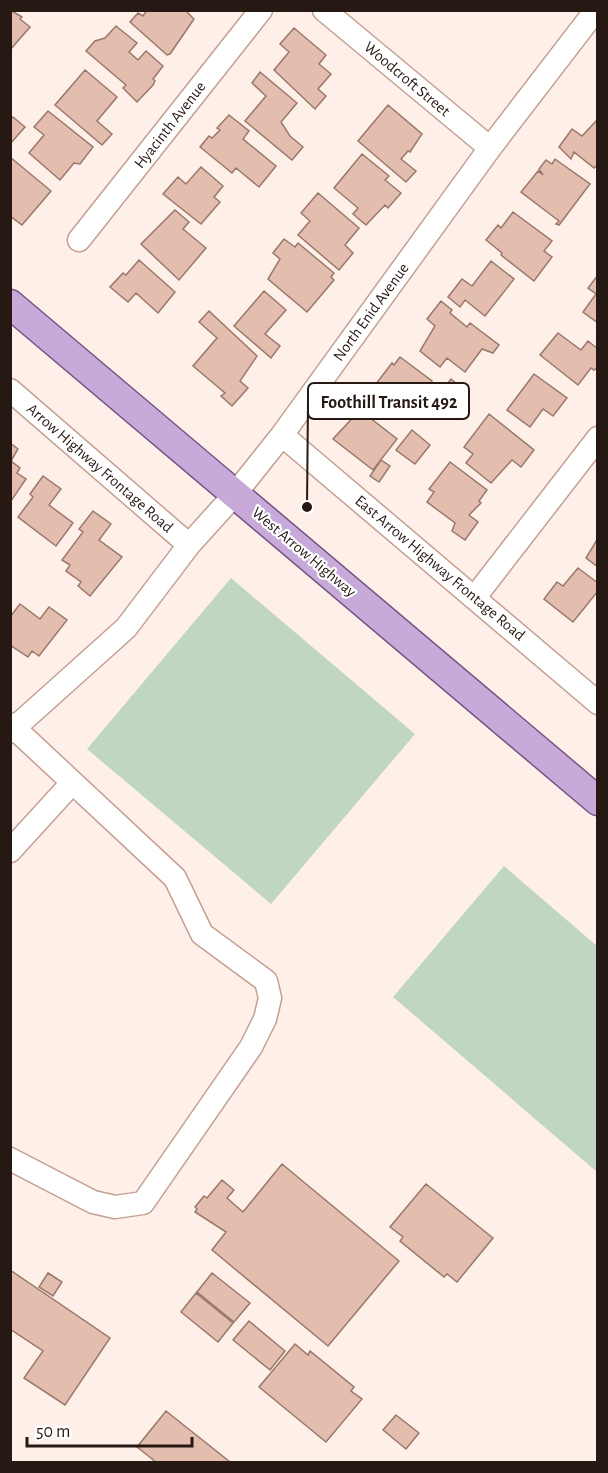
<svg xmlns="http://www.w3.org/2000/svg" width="608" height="1473" font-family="'Alegreya Sans',sans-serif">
  <rect width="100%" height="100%" fill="#feefe9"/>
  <!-- green -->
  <path fill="#c0d6c3" d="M231,578L415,734L271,904L87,749Z
    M504,866L597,946V1172L393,997Z"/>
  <!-- building -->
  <path fill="#e3bdad" stroke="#99786b" stroke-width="1.5" d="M10,10L22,17L20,19L30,27L10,50Z
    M147,10H185L194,19L170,54L167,55L130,22L138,13L143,16Z
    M116,26L137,43L129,52L138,60L146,51L163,66L153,79L155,81L153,85L137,102L123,88L126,85L86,51L95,41L105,38Z
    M294,28L326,55L319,64L331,74L318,89L326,96L315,109L274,70L289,52L280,44Z
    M85,70L117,97L97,121L112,134L102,145L55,105Z
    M260,72L297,103L281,122L290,136L303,147L292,160L245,121L266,96L252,83Z
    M388,105L422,134L410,152L408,151L401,159L416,171L406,182L358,141Z
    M48,111L93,147L80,164L74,163L60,180L29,153L44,135L34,127Z
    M229,115L249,131L243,139L276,166L259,187L236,168L232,173L200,147L209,136L212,138L220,130L217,128Z
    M13,117L25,127L10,144V120Z
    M598,119V164L594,168L574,152L571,159L559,147L572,129L582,136Z
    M362,154L389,176L385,180L401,193L388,208L385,205L366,225L353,214L358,208L334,188Z
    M10,157L51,191L22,225L10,216Z
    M555,159L590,184L559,225L556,224L559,221L521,192L538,171L543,175L539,169L546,160L552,164Z
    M201,167L223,186L214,197L220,202L201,224L163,194L178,177L186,184Z
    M318,193L359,228L345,245L353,253L339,270L298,235L310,221L301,213Z
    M175,210L189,222L183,229L206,248L179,280L141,244Z
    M513,212L552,241L544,251L552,257L534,281L501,255L502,253L486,240L498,225L501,228Z
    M284,239L295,247L298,243L334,273L331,277L334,280L307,312L268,279L280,259L273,253Z
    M139,260L175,292L158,313L136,293L128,302L110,287L123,273L126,275Z
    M491,261L514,279L485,316L465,300L460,307L448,297L462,279L472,286Z
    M598,275V323L583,312L596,294L588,288Z
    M264,291L286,310L265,334L280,346L271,358L234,326Z
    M441,301L452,310L450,313L467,327L470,323L499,345L493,353L482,349L465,372L447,358L440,367L420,351L435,326L427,319Z
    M209,311L257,356L240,381L248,388L232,406L221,396L225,393L193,366L217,338L199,322Z
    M558,333L581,350L588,341L598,349V367L594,370L591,368L578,385L540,355Z
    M400,357L432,381L403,419L393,411L394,409L369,393L392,363L394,365Z
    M534,374L567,398L553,416L543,409L530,427L507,410Z
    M451,379L468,393L450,417L432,403Z
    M360,410L397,439L373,470L333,439Z
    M489,414L534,450L521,467L512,460L491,483L466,463L473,454L464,447Z
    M412,430L430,445L415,464L396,450Z
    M10,443L18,449L11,461L20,468L17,473L26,479L11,501Z
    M381,460L390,466L379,482L370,476Z
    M450,462L487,490L479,501L481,503L469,515L478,522L465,540L452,531L455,523L427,502L434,492L429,489Z
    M43,476L61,489L49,505L73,523L56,546L18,517L33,497L30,494Z
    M93,511L111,524L99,540L122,557L90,596L78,586L81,582L66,571L70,565L62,560L83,532L79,529Z
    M598,538V567L586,558Z
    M578,568L598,583V591L573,622L544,599L557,582L563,586Z
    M20,604L40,619L49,607L67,620L39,656L32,651L28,657L10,645V617Z
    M282,1164L399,1261L328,1346L212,1250L226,1232L195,1212L197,1209L195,1207L204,1196L207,1198L222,1180L234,1190L227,1198L243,1212Z
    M426,1184L493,1238L457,1282L447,1274L444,1277L400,1241L403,1237L390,1227Z
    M10,1270L110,1338L65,1405L24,1378L43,1351L10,1329Z
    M48,1273L62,1282L53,1296L39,1287Z
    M212,1273L250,1303L234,1322L197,1292Z
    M196,1293L233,1323L218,1342L181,1312Z
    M249,1321L285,1351L270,1370L233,1340Z
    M295,1344L308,1355L310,1351L354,1387L351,1391L362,1399L326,1442L259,1387Z
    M166,1411L230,1462H156L137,1447Z
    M396,1415L419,1433L406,1449L383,1430Z"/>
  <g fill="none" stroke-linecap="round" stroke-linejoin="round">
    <defs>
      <path id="minor" d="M324,10L490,148
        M79,240L261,10
        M10,390L189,545
        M282,435L598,703
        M475,597L598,438
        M10,724L175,878L202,934L266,981L270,998L265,1019L251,1047L143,1203L115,1207L93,1202L10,1159
        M10,732L126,628L189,545L235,494L282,435L490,148L596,10
        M10,851L72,783"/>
      <path id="major" d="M10,304L598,801"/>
    </defs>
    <!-- minor casing -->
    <use href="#minor" stroke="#c3a092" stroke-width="25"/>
    <!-- major casing -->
    <use href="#major" stroke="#765283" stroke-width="31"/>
    <!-- minor -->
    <use href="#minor" stroke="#fff" stroke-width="22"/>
    <!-- major -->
    <use href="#major" stroke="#c7aad9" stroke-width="28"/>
  </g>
  <g text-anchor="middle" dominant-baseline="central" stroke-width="4.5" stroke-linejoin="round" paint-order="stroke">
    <!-- street labels -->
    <g font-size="16" fill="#261914" stroke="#fff">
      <text transform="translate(407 79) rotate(40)">Woodcroft Street</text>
      <text transform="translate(170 125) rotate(-52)">Hyacinth Avenue</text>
      <text transform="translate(371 312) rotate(-54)">North Enid Avenue</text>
      <text transform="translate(100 468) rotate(41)">Arrow Highway Frontage Road</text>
      <text transform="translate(304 552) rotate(40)">West Arrow Highway</text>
      <text transform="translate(440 568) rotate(40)">East Arrow Highway Frontage Road</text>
    </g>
  </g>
  <!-- callouts -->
  <path fill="none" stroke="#261914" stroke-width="2" d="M307 507L308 401"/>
  <circle fill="#261914" stroke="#fff" stroke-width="2" cx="307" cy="507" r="6"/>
  <rect fill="#fff" stroke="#261914" stroke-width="2" x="308" y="383" width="161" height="36" rx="6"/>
  <g font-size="18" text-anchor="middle" font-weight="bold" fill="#261914">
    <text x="389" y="408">Foothill Transit 492</text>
  </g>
  <!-- border -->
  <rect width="608" height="1473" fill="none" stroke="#261914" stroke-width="24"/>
  <!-- scale -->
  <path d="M27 1437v9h165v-9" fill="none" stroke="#261914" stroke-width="3"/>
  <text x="36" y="1437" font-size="18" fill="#261914" stroke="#ffffff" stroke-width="4.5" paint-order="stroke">50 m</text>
</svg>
